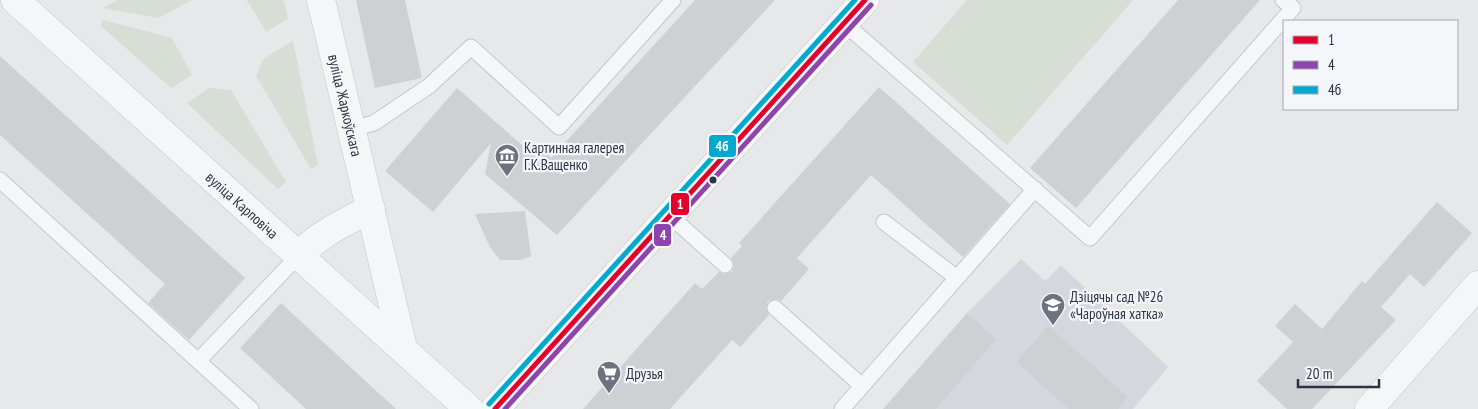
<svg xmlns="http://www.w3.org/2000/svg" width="1478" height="409" font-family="'PT Sans Narrow',sans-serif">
  <rect width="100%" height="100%" fill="#e6e8ea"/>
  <!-- built -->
  <path fill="#d4d7dd" d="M1021,259L1045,281L1061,265L1168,367L1133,409H936L997,339L967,313Z"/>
  <!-- green -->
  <path fill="#d6ded6" d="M117,0H192L158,18L103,8Z
    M247,0H284L288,19L266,32Z
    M967,0H1133L1007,145L913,62Z
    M103,20L172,38L192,75L171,88L101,26Z
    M293,41L318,165L311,169L256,76L264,58Z
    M209,88L231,90L286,182L278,189L187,103Z"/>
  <!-- building -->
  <path fill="#ced0d3" d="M356,0H405L422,78L375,88Z
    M695,0H775L557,235L485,174L491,143L433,212L385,171L457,88L537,158L544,150L551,158Z
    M1178,0H1260L1076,208L1030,168Z
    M0,56L245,278L189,340L148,303L165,284L0,135Z
    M879,87L1010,204L963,257L871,175L797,258L809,269L781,301L776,299L768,301L766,307L769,315L740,347L732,340L670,409H583L695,283L702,289L719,272L724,274L732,272L734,266L731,258L742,246L739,243Z
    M1437,202L1472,233L1424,287L1410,274L1381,307L1396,320L1312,409H1287L1257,381L1293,342L1275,326L1295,304L1322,329L1362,281L1365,284Z
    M525,211L531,256L521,260H500L490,247L475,214Z
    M281,303L373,388L396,409H306L240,348Z
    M967,313L997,339L936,409H883Z
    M1048,326L1128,397L1118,409H1069L1016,362Z"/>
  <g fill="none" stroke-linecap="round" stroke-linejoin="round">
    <defs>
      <path id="service" d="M844,23L1090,238L1293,8L1283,0
        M352,129L374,123L429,86L471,47L559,127L673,0
        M0,180L198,361
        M669,215L725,265
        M884,222L957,278
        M775,308L862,386
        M251,409L198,361L299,255
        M842,409L1035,189"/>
      <path id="minor" d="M1369,409L1478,285"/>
      <g id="tertiary">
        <path id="s1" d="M15,0L469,409"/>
        <path id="s2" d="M321,0L403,348"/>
        <path d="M299,255C318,235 346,221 371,209"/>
      </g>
      <path id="primary" d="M495,409L865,0"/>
    </defs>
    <!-- service casing -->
    <use href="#service" stroke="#c4c6c8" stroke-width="17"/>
    <!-- minor casing -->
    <use href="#minor" stroke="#c4c6c8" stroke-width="29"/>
    <!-- tertiary casing -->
    <use href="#tertiary" stroke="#c4c6c8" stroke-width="29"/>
    <!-- primary casing -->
    <use href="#primary" stroke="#c2c5c8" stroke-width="29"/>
    <!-- service -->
    <use href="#service" stroke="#f5f6f7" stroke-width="15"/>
    <!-- minor -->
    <use href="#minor" stroke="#f5f6f7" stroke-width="28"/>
    <!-- tertiary -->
    <use href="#tertiary" stroke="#f5f6f7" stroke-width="28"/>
    <!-- primary -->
    <use href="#primary" stroke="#f8f8f8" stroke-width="28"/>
    <defs>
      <path id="bus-1" d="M495,409L865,0"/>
      <path id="bus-2" d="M505,409L871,5"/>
      <path id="bus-3" d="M489,404L855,0"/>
    </defs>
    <!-- bus-1 casing -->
    <use href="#bus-1" stroke="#f4f6f9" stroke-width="9"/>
    <!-- bus-2 casing -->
    <use href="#bus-2" stroke="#f4f6f9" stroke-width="9"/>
    <!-- bus-3 casing -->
    <use href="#bus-3" stroke="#f4f6f9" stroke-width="9"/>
    <!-- bus-1 -->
    <use href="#bus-1" stroke="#e4002b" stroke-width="5"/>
    <!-- bus-2 -->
    <use href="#bus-2" stroke="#8e44ad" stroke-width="5"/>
    <!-- bus-3 -->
    <use href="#bus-3" stroke="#00a9ce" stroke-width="5"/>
  </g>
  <!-- icons -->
  <defs>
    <symbol id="museum-pin" viewBox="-11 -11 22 30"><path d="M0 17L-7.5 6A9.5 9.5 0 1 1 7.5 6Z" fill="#6c737f" stroke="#f4f6f9"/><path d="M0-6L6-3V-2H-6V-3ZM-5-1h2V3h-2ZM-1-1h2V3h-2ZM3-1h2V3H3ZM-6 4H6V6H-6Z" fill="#fff"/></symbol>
    <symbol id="school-pin" viewBox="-11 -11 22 30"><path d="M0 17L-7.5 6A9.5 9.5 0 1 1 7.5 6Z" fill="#6c737f" stroke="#f4f6f9"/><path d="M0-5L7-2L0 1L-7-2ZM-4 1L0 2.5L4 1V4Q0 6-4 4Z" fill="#fff"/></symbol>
    <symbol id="supermarket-pin" viewBox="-11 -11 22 30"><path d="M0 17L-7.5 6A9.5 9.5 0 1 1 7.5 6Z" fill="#6c737f" stroke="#f4f6f9"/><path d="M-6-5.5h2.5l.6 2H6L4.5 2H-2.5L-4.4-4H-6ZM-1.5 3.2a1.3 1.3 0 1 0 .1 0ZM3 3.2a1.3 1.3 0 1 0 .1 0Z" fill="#fff"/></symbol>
  </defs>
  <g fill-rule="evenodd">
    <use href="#museum-pin" x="493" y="142" width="28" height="38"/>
    <use href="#school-pin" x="1039" y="291" width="28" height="38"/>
    <use href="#supermarket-pin" x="595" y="359" width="28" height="38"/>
  </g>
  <!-- markers -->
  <circle fill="#2b3445" stroke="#f4f6f9" stroke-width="2" cx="713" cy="180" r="4.5"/>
  <g text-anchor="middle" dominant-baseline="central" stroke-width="4.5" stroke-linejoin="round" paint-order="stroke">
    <!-- street labels -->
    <g font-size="15" fill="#2b3445" stroke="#f4f6f9">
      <text stroke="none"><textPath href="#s2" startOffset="108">вуліца Жаркоўскага</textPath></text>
      <text stroke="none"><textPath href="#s1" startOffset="306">вуліца Карповіча</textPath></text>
    </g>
    <!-- poi labels -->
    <g font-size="15" fill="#2b3445" stroke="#f4f6f9" text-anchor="start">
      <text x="524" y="147">Картинная галерея<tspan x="524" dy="17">Г.К.Ващенко</tspan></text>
      <text x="1070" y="296">Дзіцячы сад №26<tspan x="1070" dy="17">«Чароўная хатка»</tspan></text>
      <text x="626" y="373">Друзья</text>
    </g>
  </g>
  <g stroke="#f4f6f9" stroke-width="2">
    <rect x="708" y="134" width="29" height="24" rx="5" fill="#00a9ce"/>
    <rect x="670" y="192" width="20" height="24" rx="5" fill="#e4002b"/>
    <rect x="653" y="223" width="19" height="24" rx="5" fill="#8e44ad"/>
  </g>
  <g font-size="14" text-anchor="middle" font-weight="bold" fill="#fff">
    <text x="722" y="151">4б</text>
    <text x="680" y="209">1</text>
    <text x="663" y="240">4</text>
  </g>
  <!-- legend -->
  <rect x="1283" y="20" width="175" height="90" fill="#f4f6f9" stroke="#a4a8b1"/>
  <rect x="1293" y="36" width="25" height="8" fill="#e4002b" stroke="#a4a8b1"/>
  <text x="1328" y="45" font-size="15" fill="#2b3445">1</text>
  <rect x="1293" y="61" width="25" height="8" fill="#8e44ad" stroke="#a4a8b1"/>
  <text x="1328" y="70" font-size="15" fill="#2b3445">4</text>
  <rect x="1293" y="86" width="25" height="8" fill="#00a9ce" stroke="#a4a8b1"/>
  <text x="1328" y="95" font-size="15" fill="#2b3445">4б</text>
  <!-- scale -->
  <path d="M1298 379v8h81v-8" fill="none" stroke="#2b3445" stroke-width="2.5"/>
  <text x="1306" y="379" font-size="15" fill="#2b3445" stroke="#f4f6f9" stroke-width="4" paint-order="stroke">20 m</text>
</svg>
